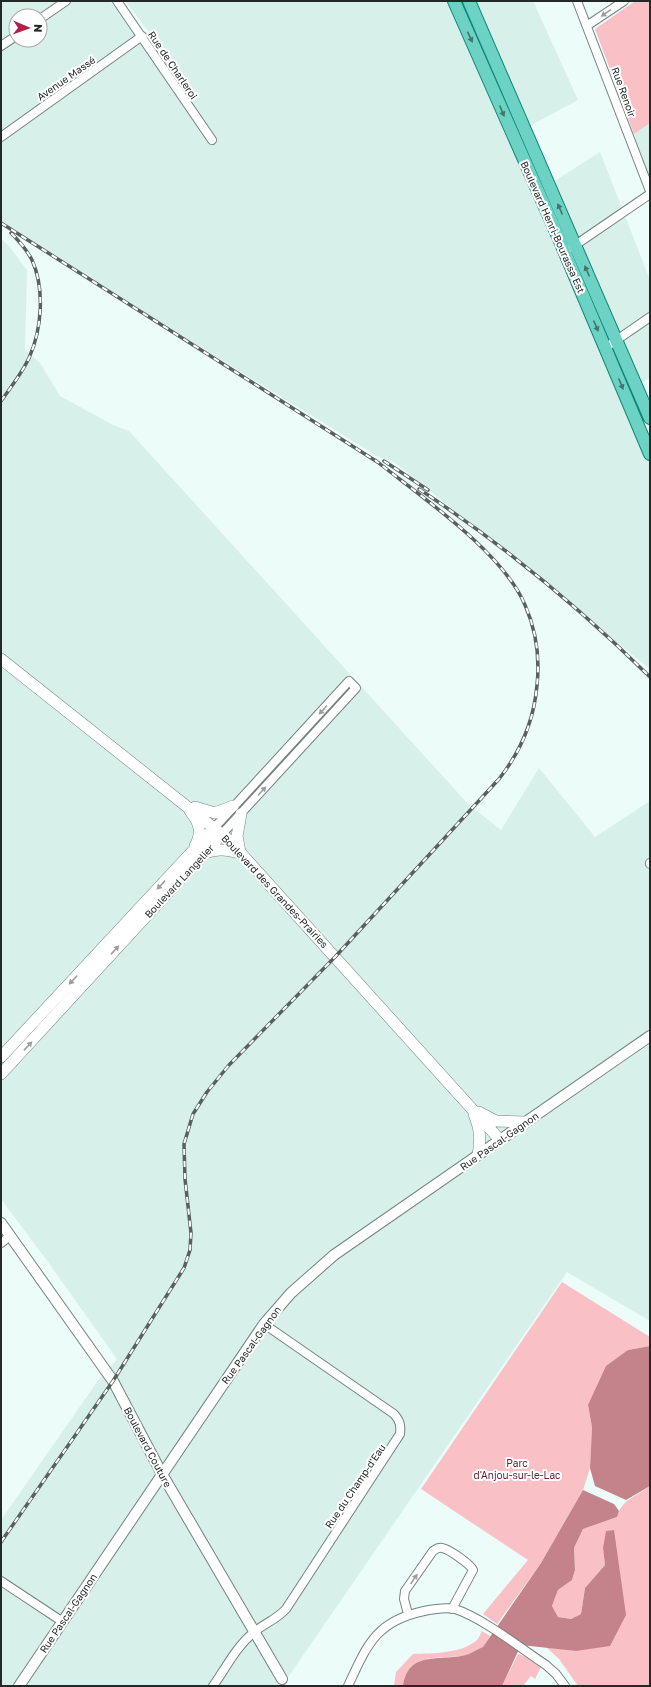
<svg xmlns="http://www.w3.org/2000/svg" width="651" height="1687" font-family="'Golos Text',sans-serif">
  <rect width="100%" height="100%" fill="#ecfcf8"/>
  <!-- built -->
  <path fill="#d7f0ea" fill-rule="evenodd" d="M1,1H110L156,65L168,56L125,1H454L650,457V669L394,462L377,456L18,234L1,221ZM16,16H40V40H16Z
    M469,1H533L578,100L524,129Z
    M650,123V190L634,134Z
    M600,152L650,280V378L636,386L550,184Z
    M1,239L9,246L27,270L25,350L40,363L60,396L113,425L129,431L468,804L501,830L539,768L595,837L650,801V1321L567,1272L282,1686H1V1520L97,1382L117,1359L48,1262L1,1199Z"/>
  <!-- green -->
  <path fill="#f9c1c6" d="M635,1H650V123L634,134L595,29Z
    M562,1282L650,1337V1346L628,1350L588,1405L592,1427L590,1468L583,1490L541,1563L497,1624L483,1614L528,1560L421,1489Z
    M650,1486V1686H578L559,1659L546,1647L576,1651L615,1550L613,1530L603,1548L605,1565L585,1588L581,1614L571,1619L558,1617L552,1606L558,1590L572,1580L575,1570L574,1548L583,1529L617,1517C621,1500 637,1496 650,1486Z
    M482,1631L490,1636C488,1639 486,1644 483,1647C459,1669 411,1640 403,1686H394L396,1672L413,1654C433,1653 459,1654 476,1641C479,1639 480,1634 482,1631Z
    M518,1654L543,1663L535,1679L531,1676L523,1686H502Z"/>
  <!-- water -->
  <path fill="#c4838b" d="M650,1346V1486L626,1500L595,1486L590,1468L592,1427L588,1405L606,1366L628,1350Z
    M583,1490L614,1504L619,1511L617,1517L583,1529L574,1548L575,1570L572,1580L558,1590L552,1606L558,1617L571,1619L581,1614L585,1588L605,1565L603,1548L606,1531L614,1530L626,1615L610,1646L576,1651L521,1645L502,1686H403C409,1648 442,1663 469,1654C474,1652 478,1649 483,1647L541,1563Z"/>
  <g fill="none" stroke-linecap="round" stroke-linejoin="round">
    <defs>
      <path id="minor" d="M117,1L212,140
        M577,1L650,191
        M40,19L66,1
        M588,25L624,1
        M1,46L16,36
        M1,137L142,36
        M571,248L650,194
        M605,348L650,317
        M215,827L349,681L356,688L222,834
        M650,863V864
        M1,1243L10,1236
        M1,1581L63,1622
        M408,1614L404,1599L405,1591L433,1551C436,1549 438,1547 442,1548C449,1549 470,1564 473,1570L452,1609
        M213,1686C226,1668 236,1647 253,1633C263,1624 276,1620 286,1609L400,1434C401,1425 400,1421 394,1414L264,1324
        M348,1686C367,1645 376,1621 424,1611C434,1609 445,1607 455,1609C481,1617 522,1649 546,1665L556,1674L565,1686"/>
      <path id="tertiary" d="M1,1223L113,1381L162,1474L282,1679
        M19,1686L264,1324L291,1293L334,1255L650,1036"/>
      <path id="secondary" d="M1,659L229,840L500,1140
        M195,807L215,813L233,806
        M190,811C199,822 203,832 195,846
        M240,852L237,836L241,814
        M205,853C217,848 227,850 240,853
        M1,1057L215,827
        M1,1074L222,834
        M479,1112L496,1121L525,1122
        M474,1114C480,1129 481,1139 478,1155"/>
      <path id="primary" d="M454,1L560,241L650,454
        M469,1L650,418"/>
    </defs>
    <!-- minor casing -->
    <use href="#minor" stroke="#758380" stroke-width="10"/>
    <!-- tertiary casing -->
    <use href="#tertiary" stroke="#758380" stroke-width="12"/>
    <!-- secondary casing -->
    <use href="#secondary" stroke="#758380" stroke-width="12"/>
    <!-- primary casing -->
    <use href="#primary" stroke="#128374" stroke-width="14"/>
    <!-- minor -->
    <use href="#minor" stroke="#fff" stroke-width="8"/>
    <!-- tertiary -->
    <use href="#tertiary" stroke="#fff" stroke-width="10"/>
    <!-- secondary -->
    <use href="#secondary" stroke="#fff" stroke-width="11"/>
    <!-- primary -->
    <use href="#primary" stroke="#6bd2c4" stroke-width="12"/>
    <defs>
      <path id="rail" d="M1,223L379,463
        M1,401C11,387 22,373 29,358C42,329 45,289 32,260C27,250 19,241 11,233
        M384,461L428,490
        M419,489C502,544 580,608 650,677
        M1,1542L113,1381L184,1268L190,1250L191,1233L185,1179L184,1144L193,1114L207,1092L229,1065L335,957L499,779C521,751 534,721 537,685C540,657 536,630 525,605C503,552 420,496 375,460"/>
    </defs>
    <!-- rail casing -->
    <use href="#rail" stroke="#58615e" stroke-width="3.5"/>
    <!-- rail -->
    <use href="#rail" stroke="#fff" stroke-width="2" stroke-dasharray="6" stroke-linecap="butt"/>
  </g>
  <!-- one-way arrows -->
  <defs><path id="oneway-solid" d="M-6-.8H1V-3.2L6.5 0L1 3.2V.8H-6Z"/></defs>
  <g fill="#9c9f9e">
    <use href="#oneway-solid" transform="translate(606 13) rotate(146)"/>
    <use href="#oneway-solid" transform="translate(323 710) rotate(132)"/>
    <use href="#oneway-solid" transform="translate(262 791) rotate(-48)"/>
    <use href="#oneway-solid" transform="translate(161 885) rotate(133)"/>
    <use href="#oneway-solid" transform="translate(115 950) rotate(-47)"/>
    <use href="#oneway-solid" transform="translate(73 980) rotate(133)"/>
    <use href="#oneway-solid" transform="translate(28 1046) rotate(-47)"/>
    <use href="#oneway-solid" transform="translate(414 1579) rotate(-56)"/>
  </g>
  <g fill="#43756e">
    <use href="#oneway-solid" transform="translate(470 37) rotate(65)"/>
    <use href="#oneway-solid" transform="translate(502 111) rotate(67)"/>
    <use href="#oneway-solid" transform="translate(560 209) rotate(-113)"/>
    <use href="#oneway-solid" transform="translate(587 271) rotate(-114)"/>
    <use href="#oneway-solid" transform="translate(596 326) rotate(67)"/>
    <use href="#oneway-solid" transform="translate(621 384) rotate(67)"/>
  </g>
  <g text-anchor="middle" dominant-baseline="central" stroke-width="4" stroke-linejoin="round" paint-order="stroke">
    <!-- street labels -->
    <g font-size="10" fill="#232927" stroke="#fff">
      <text transform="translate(173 65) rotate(56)">Rue de Charleroi</text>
      <text transform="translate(66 78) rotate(-35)">Avenue Massé</text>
      <text transform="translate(624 92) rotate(70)">Rue Renoir</text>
      <text transform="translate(553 227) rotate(66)">Boulevard Henri-Bourassa Est</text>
      <text transform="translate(179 881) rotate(-47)">Boulevard Langelier</text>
      <text transform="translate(275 891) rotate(47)">Boulevard des Grandes-Prairies</text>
      <text transform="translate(499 1141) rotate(-35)">Rue Pascal-Gagnon</text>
      <text transform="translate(251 1345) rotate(-54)">Rue Pascal-Gagnon</text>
      <text transform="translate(148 1447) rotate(62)">Boulevard Couture</text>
      <text transform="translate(355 1486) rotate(-56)">Rue du Champ-d'Eau</text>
      <text transform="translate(68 1613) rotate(-56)">Rue Pascal-Gagnon</text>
    </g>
    <!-- park labels -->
    <g font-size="10" fill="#6b1d2e" stroke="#fff">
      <text x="517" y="1463">Parc<tspan x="517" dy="12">d'Anjou-sur-le-Lac</tspan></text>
    </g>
  </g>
  <!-- border -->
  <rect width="651" height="1687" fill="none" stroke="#232927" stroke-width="4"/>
  <!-- north arrow -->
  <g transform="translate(28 28) rotate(92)"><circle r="19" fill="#ffffff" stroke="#a7a9a9"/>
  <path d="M0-3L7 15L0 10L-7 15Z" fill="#b22049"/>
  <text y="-6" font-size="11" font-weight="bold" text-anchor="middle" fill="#232927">N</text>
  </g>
</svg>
